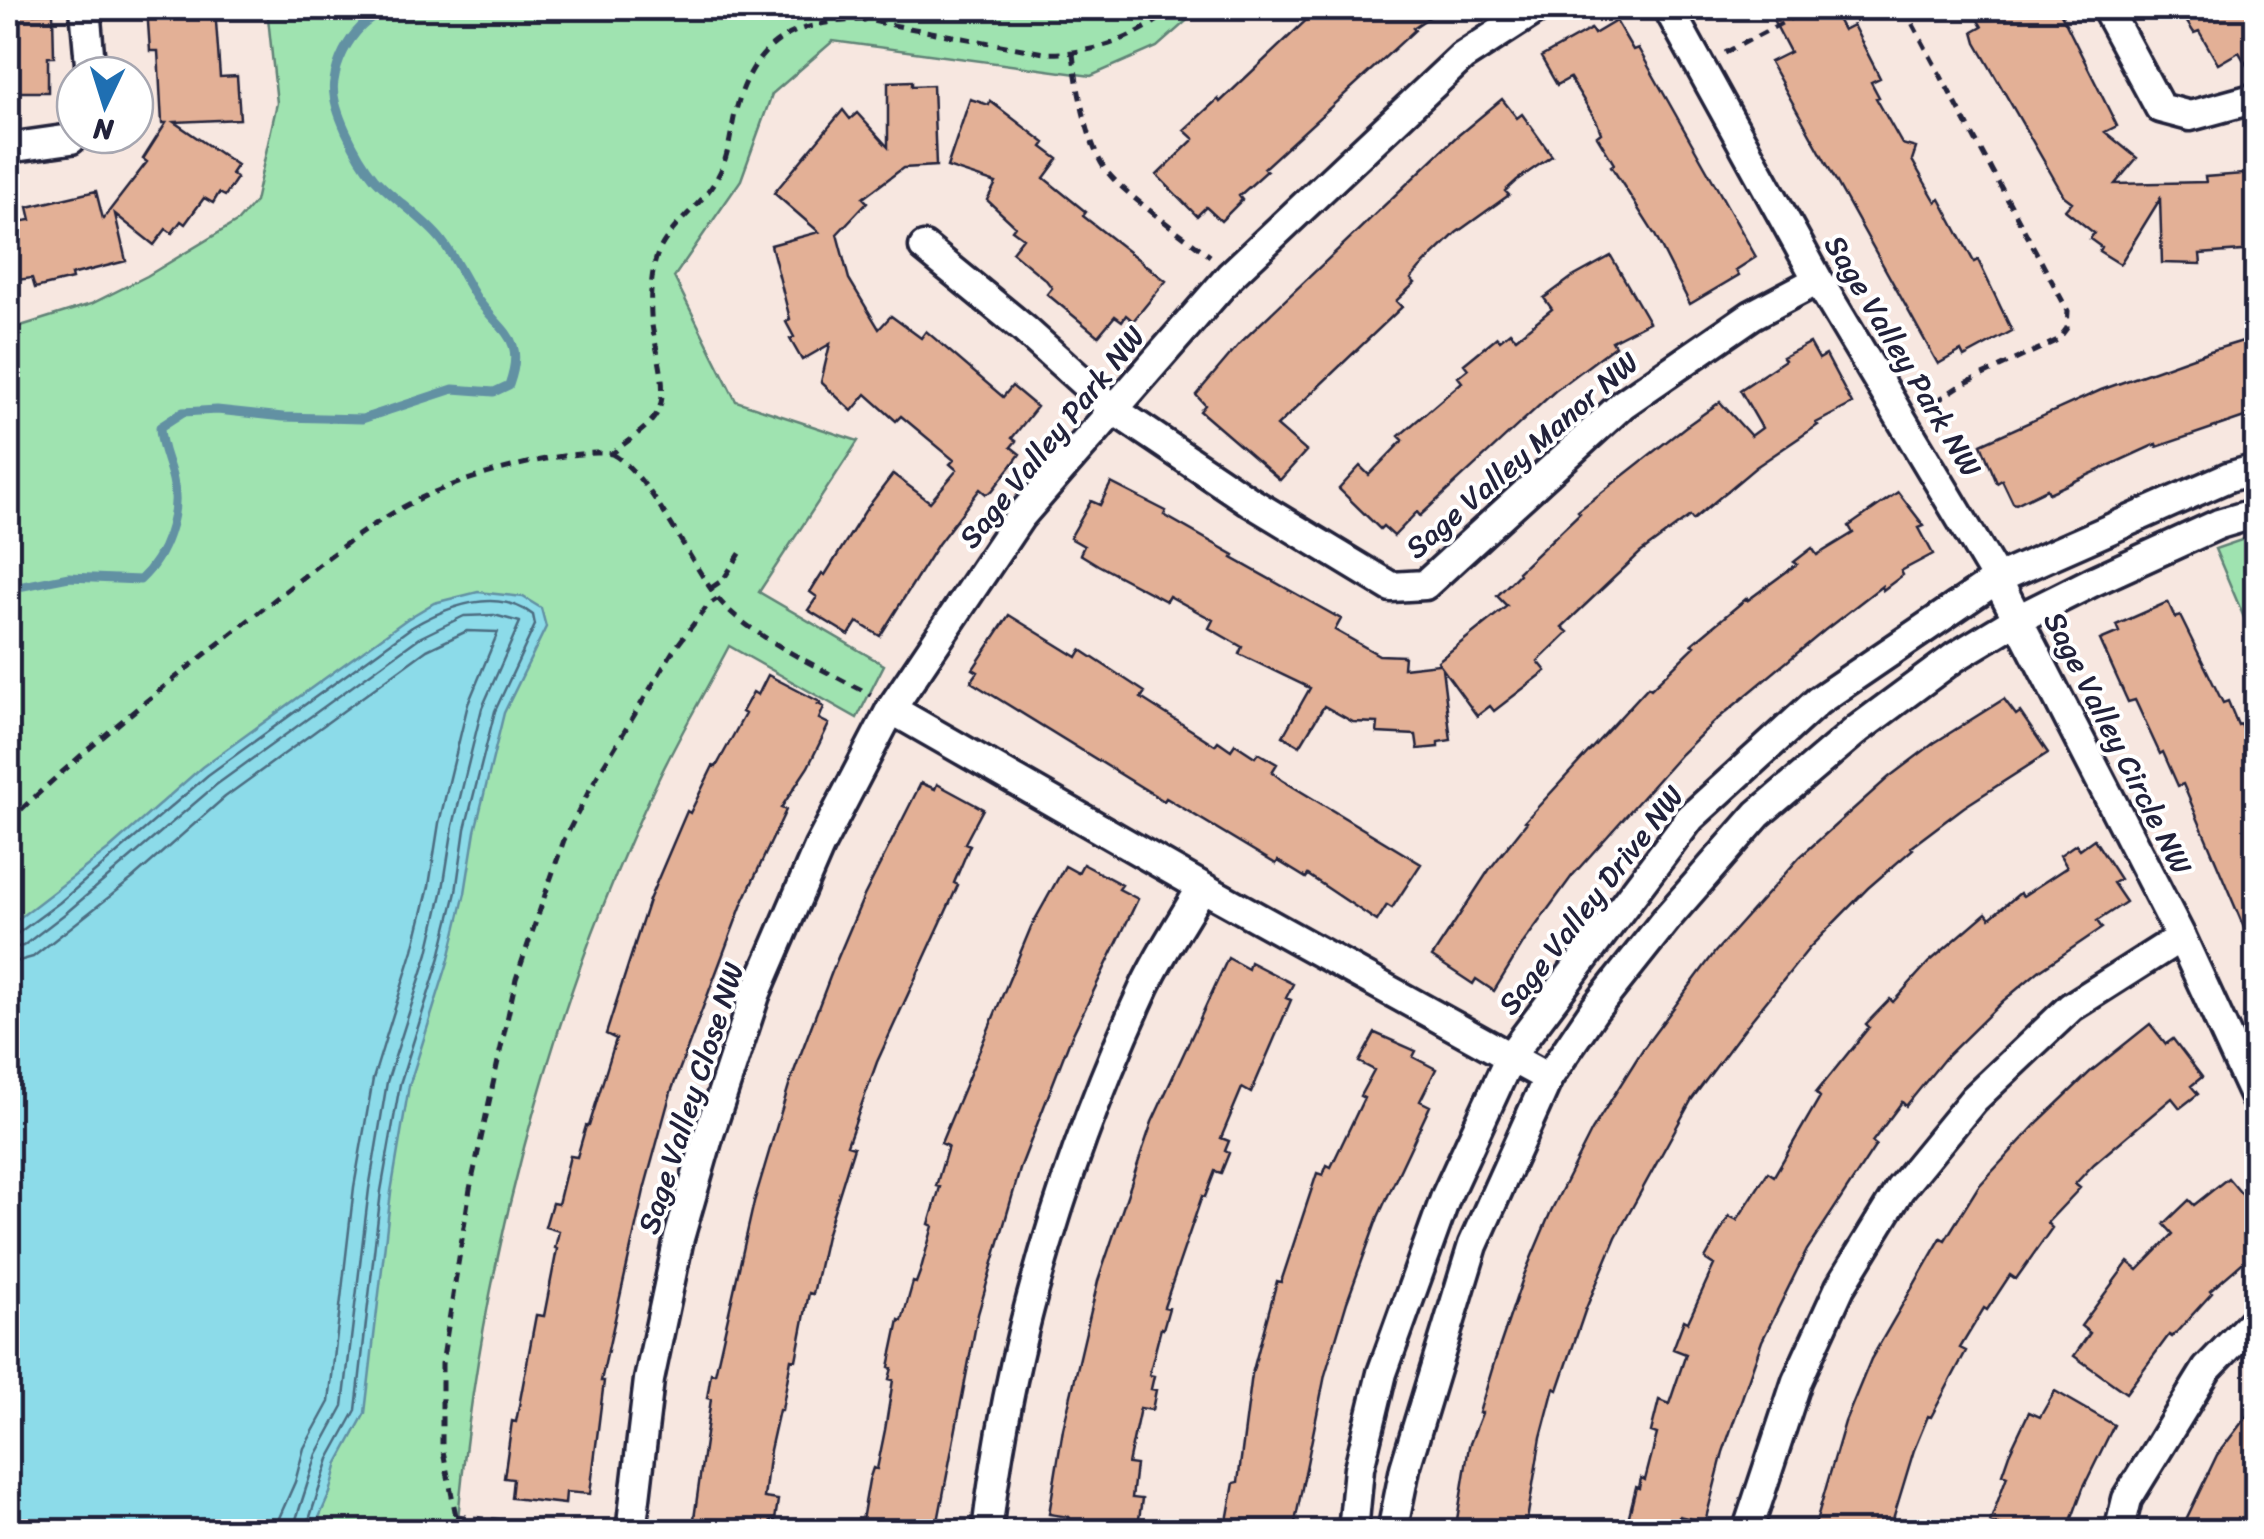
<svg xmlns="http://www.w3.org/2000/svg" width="2264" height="1539" font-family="Sriracha,sans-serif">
  <rect width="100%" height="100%" fill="#f7e7e0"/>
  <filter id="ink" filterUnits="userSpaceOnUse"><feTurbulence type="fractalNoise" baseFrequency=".01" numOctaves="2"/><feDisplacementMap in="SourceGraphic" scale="20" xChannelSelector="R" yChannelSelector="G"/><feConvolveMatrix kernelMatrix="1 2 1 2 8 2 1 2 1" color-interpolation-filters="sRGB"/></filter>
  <g filter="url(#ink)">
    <!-- green -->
    <path fill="#9fe3b0" stroke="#608276" stroke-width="2.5" d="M267,8H1201L1157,47L1091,76L833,41L772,94L741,180L674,277L736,401L858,441L759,592L884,665L857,718L729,646C706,690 680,734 658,780C548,1010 478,1278 457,1531L8,1532V330L91,304L147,276L238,221L255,202L277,103Z
      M2256,535V646L2215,549Z"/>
    <!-- water -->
    <path fill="#8cdbe9" stroke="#6291a3" stroke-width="2.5" d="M478,592L523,597L541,608L546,627L504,713L475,831L465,893L449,959L409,1086L391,1192L365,1413L338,1463L330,1493L313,1531H8V932L14,922L108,850L202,767L407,619L434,603Z"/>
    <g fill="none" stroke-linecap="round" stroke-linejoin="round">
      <!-- shore -->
      <path stroke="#4c6c81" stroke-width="2.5" d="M8,936L17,934L59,903L208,775L412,627C448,606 496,587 533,615L535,625L495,711L465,829L456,892L440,957L400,1084L381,1191L356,1410L329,1459L305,1532
        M8,949L23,946L66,913L216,785L419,638L464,616L494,615L520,622L482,708L453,826L443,889L428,953L387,1082L369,1189L343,1406L317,1454L292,1532
        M8,964L33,957L132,879L225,797L427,650L467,631L498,632L468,704L439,823L429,886L413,950L373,1079L354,1187L329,1402L304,1448L295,1482L279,1518L277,1532"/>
      <!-- stream -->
      <path stroke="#6291a3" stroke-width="9" d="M8,589L69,577L140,580C165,557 181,514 173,480C169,462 160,446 160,427L183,412L217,410L283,417L362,419L453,389L494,392L509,385C526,338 503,334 478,300C465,281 456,259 442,241C423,217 395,201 374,178C358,159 329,106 334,81C337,61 347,41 361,27C369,19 377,17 384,8"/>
    </g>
    <!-- building -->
    <path fill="#e3b096" stroke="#22223b" stroke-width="2.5" d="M147,8H215L220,77L237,76L240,119L174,122L237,165L231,174L237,178L225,196L219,193L213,203L204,198L185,224L181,221L172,233L166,229L154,245L115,214L126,261L71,275L72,279L35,288L32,278L8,281V223L31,220L28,207L96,191L103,219L147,162L143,159L166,123H162L158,51H150Z
      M1319,8H1443L1413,28L1415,30L1264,168L1267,171L1239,196L1242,200L1221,221L1206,207L1197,216L1157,175L1194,139L1184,130L1218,99L1220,102Z
      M1767,8H1831L1843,30L1853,25L1880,78L1871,82L1879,97L1876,98L1902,144L1916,148L1912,160L1936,202L1940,199L1974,262L1978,260L2012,331L1964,357L1961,351L1938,364L1770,62L1790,52Z
      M1971,8H2058L2117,126L2105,132L2137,158L2115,184L2206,182L2205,177L2256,173V250L2200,254L2201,264L2162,263L2160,199L2120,264L2099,251L2101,247L2090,239L2094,233L2065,210L2072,202L2064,196L1976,43L1973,32L1982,27Z
      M2178,8H2256V81L2239,52L2218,64L2199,31L2194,33Z
      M53,13L54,57H48V92H8V15Z
      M1616,21L1633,50L1638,48L1651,71L1756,257L1736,270L1739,275L1690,304L1655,235L1611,166L1614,164L1597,136L1601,133L1597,122L1570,78L1557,85L1541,57L1591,29L1594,34Z
      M912,81V86L933,85L936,166L903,168L863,198L867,202L837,234L849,279L879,329L891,316L921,338L926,331L1003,397L1012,386L1037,407L1012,438L1016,441L1011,447L1020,454L1012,465L992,491L986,494L980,489L938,544L880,636L857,622L849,635L808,610L817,597L810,592L822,573L825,575L865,511L893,474L930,502L957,470L950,464L954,460L901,416L896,421L866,394L852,411L821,382L830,344L802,360L790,339L794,337L786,322L790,319L771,245L819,232L774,193L843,110L850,119L857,113L888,147V82Z
      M970,99L989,105L990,101L1045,143L1042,147L1058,159L1044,178L1086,212L1083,216L1166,281L1133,321L1126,315L1122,321L1115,316L1098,336L1047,294L1052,288L1046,280L1012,252L1023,238L1012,230L1015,226L987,200L996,183L947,167Z
      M1502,99L1517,118L1522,114L1552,156L1517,180L1505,191L1509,195L1456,233L1420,268L1411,279L1415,283L1396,301L1402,307L1277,426L1306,451L1280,480L1200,411L1205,405L1196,395L1240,343L1455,138Z
      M1611,256L1649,322L1612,341L1615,346L1555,391L1420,516L1417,512L1394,536L1383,526L1380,529L1339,489L1360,466L1369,475L1403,440L1399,436L1462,382L1458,377L1468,369L1464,364L1497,337L1500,340L1510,332L1516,338L1552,309L1544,298L1571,278Z
      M2256,337V413L2157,447L2156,444L2049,493L2047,489L2016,504L2013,503L2002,480L1997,483L1981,444L2101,390L2210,351Z
      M1810,343L1819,359L1826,355L1852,404L1816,423L1818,425L1756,467L1693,520L1690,516L1640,553L1562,627L1568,632L1538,661L1546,671L1494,711L1490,706L1477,716L1442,668L1451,740L1438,742V747L1418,749L1416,735L1377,733L1378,723L1353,722L1324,706L1300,746L1283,736L1310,688L1239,654L1242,647L1209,628L1213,620L1169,596L1166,601L1098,565L1080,554L1084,546L1070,538L1091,501L1100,505L1111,483L1166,511L1164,515L1234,555L1232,558L1341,619L1335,630L1379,655L1404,656L1403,668L1439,664L1438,661L1507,606L1497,596L1519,574L1518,572L1580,513L1578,511L1685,427L1720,402L1751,436L1762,428L1740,390L1785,360L1783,357Z
      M1898,492L1924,526L1919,528L1933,554L1901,571L1903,575L1883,590L1882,586L1825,630L1714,722L1681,754L1572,876L1524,942L1494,991L1476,979L1473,984L1432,957L1489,870L1527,822L1525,821L1648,687L1651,689L1695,646L1692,644L1747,598L1748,600L1797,564L1794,562L1812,548L1817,555L1853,533L1849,526Z
      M2168,602L2175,618L2180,616L2223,703L2228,701L2238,725L2241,724L2256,760V956L2183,784L2178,786L2163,752L2160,754L2135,700L2128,702L2100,640L2119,632L2116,625Z
      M1009,615L1077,657L1081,650L1145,692L1141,698L1215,745L1218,741L1231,750L1235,744L1255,757L1258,753L1277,764L1272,772L1282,780L1421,864L1392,908L1387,905L1377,921L1308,875L1306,878L1278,861L1276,864L1166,798L1164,801L971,682L978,672L973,669Z
      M768,675L820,702L818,704L824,707L819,719L829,724L808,767L781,808L786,810L742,904L671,1092L645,1186L601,1381H604L590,1494L566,1492L565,1504L511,1498L513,1479L504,1478L512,1421L516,1422L536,1315L544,1316L557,1249L555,1248L559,1231L545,1227L552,1203L558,1204L570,1156L577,1157L586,1126H589L616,1039L606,1034L649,900L687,811L690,813L713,766L716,767L745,714L742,712L753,692L758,695Z
      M2004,699L2016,715L2020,712L2048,753L1964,807L1911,847L1913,849L1868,888L1810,947L1745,1028L1692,1099L1616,1237L1585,1311L1558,1390L1554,1388L1541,1437L1525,1532H1455L1469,1446L1482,1413H1479L1494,1363L1524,1275L1551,1211L1592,1130L1643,1049L1715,952L1800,857L1889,777L1934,743Z
      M921,783L935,789L937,784L983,809L965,843L970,845L954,883L958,885L877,1062L847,1145L854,1147L826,1236L813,1294L809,1293L796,1360L791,1359L782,1410H779L770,1450L764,1498L778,1500L775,1520H771L769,1532L720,1529L721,1522L694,1519L711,1399L707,1398L711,1373L715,1374L754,1202L790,1082L833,969L864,896Z
      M2094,839L2120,879L2113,883L2126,902L2097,921L2102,928L2040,970L2003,1001L1945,1058L1906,1106L1902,1102L1872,1142L1876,1145L1807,1250L1762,1341L1723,1452L1705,1522L1679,1516L1677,1532H1625L1636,1487L1639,1488L1641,1478L1645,1480L1657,1434L1651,1432L1659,1400L1669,1404L1686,1354L1673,1349L1684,1320L1688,1322L1714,1265L1705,1259L1729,1216L1737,1220L1768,1172L1774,1176L1820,1097L1816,1093L1869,1027L1866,1024L1890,999L1893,1002L1928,963L1986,913L1990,918L2020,893L2023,896L2067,867L2060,855L2076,844L2080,849Z
      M1083,864L1122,885L1119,889L1138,899L1069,1042L1021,1166L978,1314L936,1532H860L869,1480L873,1468L877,1469L885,1430L893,1380L889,1379L892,1368L889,1367L899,1320L902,1321L913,1282L916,1283L920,1272L933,1226L929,1224L940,1187L936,1186L948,1146L941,1143L1031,927L1065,866L1078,873Z
      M1228,958L1248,969L1250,962L1293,984L1286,998L1291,1000L1251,1093L1242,1088L1221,1138L1229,1141L1225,1151L1229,1153L1221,1173L1215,1171L1205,1197L1202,1196L1164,1307L1169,1308L1163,1329L1161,1328L1149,1375L1154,1376L1151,1389L1156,1390L1152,1410L1140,1408L1128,1464L1136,1465L1132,1498L1142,1499L1137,1532L1068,1523L1069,1517L1049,1514L1063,1429L1098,1281L1152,1122Z
      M2150,1024L2166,1044L2173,1039L2202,1077L2191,1086L2198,1094L2180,1108L2172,1098L2094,1164L2075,1184L2080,1188L2047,1223L2052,1228L2016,1279L2010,1275L1987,1310L1984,1308L1960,1348L1966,1351L1931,1417L1928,1416L1914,1450L1889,1532H1813L1845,1422L1871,1359L1941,1238L1945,1240L1978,1187L2039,1121L2090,1072Z
      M1375,1033L1416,1051L1413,1057L1436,1069L1420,1101L1430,1106L1378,1217L1347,1302L1325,1375L1293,1532H1225L1234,1483L1238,1482L1252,1374L1277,1281L1281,1282L1317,1173L1323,1175L1327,1165L1331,1167L1364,1098L1360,1096L1374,1070L1359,1062Z
      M2228,1178L2256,1211V1251L2210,1291L2212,1293L2172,1337L2169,1335L2126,1393L2074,1356L2090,1333L2081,1326L2128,1262L2138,1270L2173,1234L2164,1224L2189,1200L2194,1205Z
      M2055,1391L2114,1425L2083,1488L2067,1532H2017L1990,1522L2007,1476L2002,1474L2009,1454L2029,1412L2040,1417Z
      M2256,1404V1532H2180L2217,1455Z"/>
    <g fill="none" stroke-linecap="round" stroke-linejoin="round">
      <defs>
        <path id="minor" d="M85,8L91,75
          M1668,8L1818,280L1997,579L2181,937L2256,1100
          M2106,8L2160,108L2190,116L2256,98
          M8,148L71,139L75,134
          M924,247L1024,329L1114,410L1249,501L1391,587L1425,585L1623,404L1752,315L1818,280
          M891,709L1202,887L1548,1078
          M631,1532L649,1380L679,1238L709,1134L755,995L819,847L891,709L1020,517L1230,276L1462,57L1538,8
          M987,1532C1009,1343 1066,1157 1145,986C1161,952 1183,920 1202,887
          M1353,1532L1359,1468L1382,1373L1446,1196L1511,1055L1690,818L1818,701L1997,579L2228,477L2256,469
          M1392,1532L1405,1468L1473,1245L1548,1078L1594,1010L1667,918L1758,814L1858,729L1955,657L2018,619L2094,581L2219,524L2256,513
          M1747,1532L1797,1381L1840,1287L1900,1189L1974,1099L2071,1007L2181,937
          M2119,1532L2127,1499L2207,1369L2256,1318"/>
      </defs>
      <!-- minor casing -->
      <use href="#minor" stroke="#22223b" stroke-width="35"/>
      <!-- path -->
      <path stroke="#22223b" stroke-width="5" stroke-dasharray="10 8" stroke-linecap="butt" d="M1904,8L2068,311L2067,328L2058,340L1961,385L1925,409
        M1725,53L1810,8
        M1073,54C1077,87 1086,138 1103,166C1117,190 1185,236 1210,256
        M612,454C650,474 689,561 716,596C745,635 827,671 871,695
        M711,588L723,580L743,549
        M8,822C87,746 173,679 259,612C310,572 362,526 421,498C463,478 567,447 612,454C625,442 643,432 653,419C675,394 652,344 651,315C650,298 651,278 655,262C664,227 703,207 718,176C728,158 730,138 734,118C752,41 792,21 866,20L1044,53C1094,55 1136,38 1175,8
        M456,1516L607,1532
        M451,1532L456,1516L442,1446V1364L470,1189L516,979L564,840L592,785L673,651L708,605L717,599"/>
      <!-- minor -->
      <use href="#minor" stroke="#fff" stroke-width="28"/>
    </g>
  </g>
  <g text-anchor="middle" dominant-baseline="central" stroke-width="8" stroke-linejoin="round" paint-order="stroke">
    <!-- street labels -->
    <g font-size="30" fill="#22223b" stroke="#fff">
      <text transform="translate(1903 356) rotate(59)">Sage Valley Park NW</text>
      <text transform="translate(1052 437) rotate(-51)">Sage Valley Park NW</text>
      <text transform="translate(1522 455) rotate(-41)">Sage Valley Manor NW</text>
      <text transform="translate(2118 743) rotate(63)">Sage Valley Circle NW</text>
      <text transform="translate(1591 900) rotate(-52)">Sage Valley Drive NW</text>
      <text transform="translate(691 1098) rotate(-72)">Sage Valley Close NW</text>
    </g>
  </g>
  <!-- margin -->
  <rect width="2264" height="1539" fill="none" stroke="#fff" stroke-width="40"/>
  <rect x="20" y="20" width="2224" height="1499" fill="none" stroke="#22223b" stroke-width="4" filter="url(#ink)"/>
  <!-- north arrow -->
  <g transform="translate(105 105) rotate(184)"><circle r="48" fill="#ffffff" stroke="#a7a7b1" stroke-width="2.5"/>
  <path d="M0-8L18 38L0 25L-18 38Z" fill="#1f6fb2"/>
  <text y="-15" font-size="28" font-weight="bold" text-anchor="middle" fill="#22223b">N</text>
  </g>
</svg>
